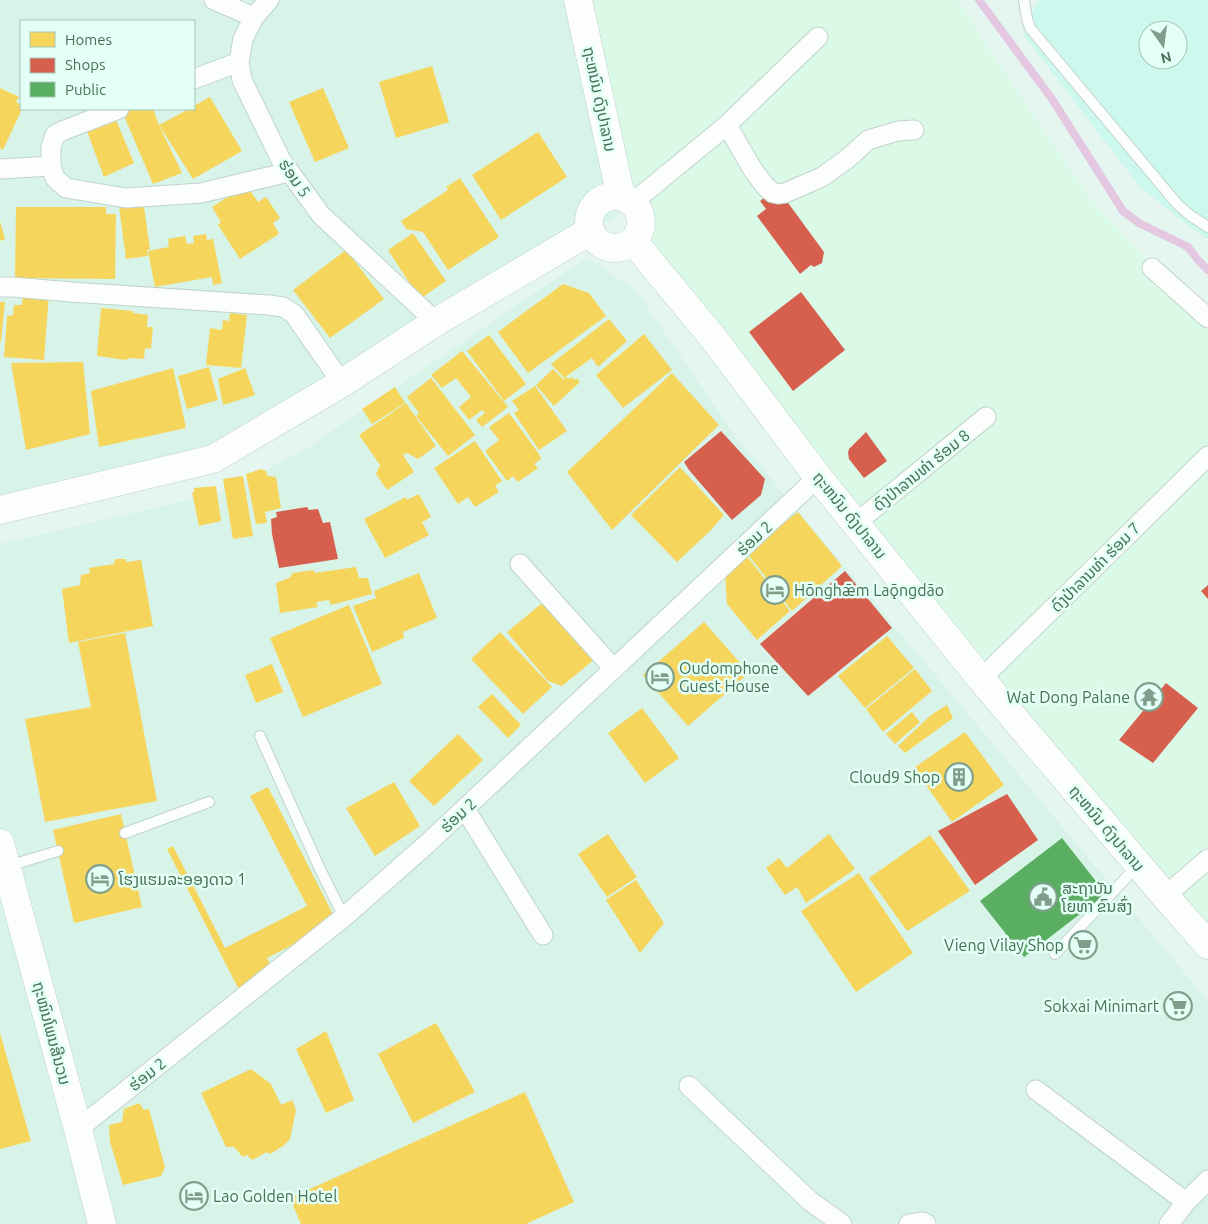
<svg xmlns="http://www.w3.org/2000/svg" width="1208" height="1224" font-family="Ubuntu,'Noto Sans Lao',sans-serif">
  <rect width="100%" height="100%" fill="#e5f5ef"/>
  <!-- residential -->
  <path fill="#d8f4e8" fill-rule="evenodd" d="M0,0H580L633,206L436,322L213,459L0,510ZM21,21H194V109H21Z
    M586,258L635,289L733,433L1208,1001V1224H0V544L223,492L306,449Z"/>
  <!-- commercial -->
  <path fill="#dbf9e7" d="M579,0H958L990,50L1090,199L1208,324V956L716,351L633,206Z"/>
  <!-- sand -->
  <path fill="#cdf8ee" fill-rule="evenodd" d="M1039,0H1208V239L1191,228L1140,187L1022,33L1037,2ZM1148,30H1178V60H1148Z"/>
  <!-- homes -->
  <path fill="#f6d55c" d="M432,66L449,122L396,138L379,82Z
    M0,88L19,97L16,102L21,105L22,109L3,150L0,148Z
    M323,88L349,148L315,162L289,102Z
    M210,97L242,151L193,179L159,125L189,109H194V106Z
    M130,109H153L159,125L182,173L153,184L122,111Z
    M116,120L134,163L104,177L87,131Z
    M538,132L567,177L501,220L472,175Z
    M460,178L499,237L448,270L423,232L406,229L401,221L448,190L446,187Z
    M246,185L258,202L266,197L280,218L273,223L279,234L240,259L218,225L221,222L212,207Z
    M138,204L139,207H144L150,249L147,250L148,256L126,259L119,206Z
    M16,207H106V214H116L115,279L15,278Z
    M0,221L5,239L0,241Z
    M413,233L446,281L420,299L388,250Z
    M206,234L207,240L213,239L222,283L213,285L212,277L155,287L148,251L169,247L168,239L185,236L187,244L194,243L193,236Z
    M346,250L384,299L330,338L293,290Z
    M563,284L589,293L606,316L528,373L498,332Z
    M23,291L49,293L44,360L4,357L7,316L13,315L14,305H22Z
    M0,302H5L1,342H0Z
    M101,308L133,311V313L148,315L147,327H153L151,349L145,348L144,359L130,358L126,360L97,356Z
    M230,313L247,315L241,368L206,365L210,328L222,330L223,320L229,321Z
    M609,319L627,341L598,367L592,358L564,378L551,364Z
    M644,334L672,370L623,408L596,375Z
    M489,335L526,384L504,401L467,351Z
    M462,351L508,407L482,427L476,420L485,413L482,410L469,420L459,407L471,397L456,378L442,388L431,375Z
    M83,362L90,434L26,450L11,363Z
    M209,367L218,400L187,409L178,376Z
    M173,368L186,428L99,447L91,391Z
    M245,368L255,395L223,405L218,379Z
    M553,369L563,379L562,380L567,377L569,379L571,377L575,380L576,378L580,382L554,406L536,385Z
    M672,373L719,425L612,530L567,472Z
    M431,378L475,435L448,456L416,416L419,413L407,397Z
    M535,386L567,431L539,450L514,413L519,410L512,401Z
    M395,387L405,403L372,424L362,409Z
    M406,403L436,446L418,459L407,453L403,455L414,472L387,490L376,474L380,465L359,435Z
    M509,413L539,454L541,459L534,464L538,468L518,482L513,476L507,481L485,451L499,440L489,427Z
    M475,441L502,481L495,486L499,492L475,507L468,497L458,504L434,468Z
    M680,467L724,515L710,531L677,562L631,515Z
    M261,469L266,471L268,476L276,477L281,508L265,512L267,523L256,524L246,474Z
    M243,476L253,536L233,539L223,479Z
    M216,486L221,521L199,526L192,492H194V488Z
    M419,494L431,517L422,522L429,535L385,558L364,519L406,497L407,500Z
    M798,512L842,566L792,611L746,552Z
    M746,555L790,611L757,640L727,604L725,572Z
    M115,559H126V562L141,560L153,626L69,643L62,589L80,585L81,575L90,573L89,568L114,564Z
    M356,567L359,578H368L372,594L331,605L329,600L316,602L318,607L280,613L276,583L291,577L292,573L314,570V573Z
    M419,573L437,618L403,632L404,638L372,652L353,606L376,598L374,591Z
    M549,603L595,659L562,686L548,681L507,632L541,604L544,606Z
    M349,605L382,684L303,717L270,638Z
    M704,622L749,673L688,726L643,675Z
    M500,632L552,687L523,714L471,659Z
    M125,633L157,801L45,822L25,719L91,707L78,642Z
    M887,636L914,668L865,708L838,676Z
    M272,664L283,692L256,703L245,675Z
    M915,669L932,691L883,732L866,709Z
    M492,694L521,725L508,738L478,707Z
    M947,705L953,718L905,753L898,746L931,715Z
    M642,708L679,758L645,783L608,733Z
    M912,712L920,722L895,744L886,734Z
    M965,732L1004,785L952,822L914,768Z
    M458,734L483,760L434,806L409,781Z
    M394,782L420,826L375,856L346,808Z
    M268,787L337,922L267,958L273,970L238,988L167,849L173,846L225,948L307,906L250,796Z
    M121,814L142,907L74,923L53,830Z
    M608,834L637,877L607,897L578,854Z
    M829,834L855,869L806,903L797,887L785,895L766,868L779,858L787,868Z
    M930,835L970,891L907,931L869,878Z
    M859,873L913,953L856,992L801,911Z
    M636,880L664,923L640,953L606,900Z
    M436,1023L475,1092L413,1123L378,1054Z
    M326,1031L354,1100L326,1113L296,1049Z
    M0,1033L31,1141L0,1149Z
    M251,1069L271,1084L281,1105L292,1100L296,1110L290,1139L283,1146L270,1154L267,1152L252,1160L247,1155L243,1157L234,1147H226L201,1093Z
    M525,1092L574,1202L526,1224H301L290,1198Z
    M139,1103L144,1110L149,1109L165,1167L161,1176L123,1185L110,1142L109,1125L122,1122L124,1109Z"/>
  <!-- shops -->
  <path fill="#d6604d" d="M771,193L783,196L824,252L822,263L814,267L811,265L800,274L757,216L766,209L760,201Z
    M801,292L845,350L793,391L749,332Z
    M721,431L765,479L761,495L732,520L689,470L684,462Z
    M866,432L887,461L864,478L849,459L848,453L849,449Z
    M307,507L309,510L318,509L323,523L330,522L338,559L279,568L272,534L271,519L277,517L276,512Z
    M845,571L892,628L808,696L760,644Z
    M1208,585V599L1201,591Z
    M1166,683L1198,708L1153,763L1119,740Z
    M1007,794L1038,840L975,885L938,831Z"/>
  <!-- public -->
  <path fill="#5aae61" d="M1062,838L1106,894L1024,957L980,901Z"/>
  <g fill="none" stroke-linecap="round" stroke-linejoin="round">
    <!-- stream -->
    <path stroke="#e4c8e2" stroke-width="8" d="M979,0L1052,99L1123,211L1139,223L1188,247L1198,260L1208,270"/>
    <defs>
      <path id="lane" d="M1024,0L1027,19L1030,28L1178,205L1191,216L1208,227
        M260,736L319,867L344,917
        M125,833L209,802
        M8,866L58,851
        M1055,954L1138,865"/>
      <path id="street" d="M214,0L254,17
        M269,0L254,17L243,39L239,62L242,80L281,160L321,215L436,322
        M194,79L239,62
        M119,109L62,131L55,135L51,147V166L55,178L66,188L126,198L201,193L289,172
        M727,125L753,170L765,186L773,193L778,194L785,193L822,177L847,159L868,140L898,131L914,130
        M0,169L51,166
        M632,203L727,125L818,37
        M1152,268L1208,318
        M0,287H13L71,292L269,305L283,307L294,314L342,383
        M856,523L986,417
        M520,564L614,669
        M981,679L1208,456
        M465,809L543,935
        M1165,896L1208,859
        M689,1086L810,1201L842,1224
        M1036,1090L1186,1202
        M78,1129L344,917L428,843L818,477
        M909,1224L923,1222L926,1224
        M1169,1224L1186,1202L1208,1180"/>
      <path id="secondary" d="M578,0L621,197
        M589 222a26 26 0 1 1 52 0a26 26 0 1 1-52 0Z
        M633,241L714,339L818,477L981,679L1165,896L1208,945
        M0,510L213,459L342,383L436,322L590,231
        M0,843L78,1129L102,1224"/>
    </defs>
    <!-- lane casing -->
    <use href="#lane" stroke="#c1d3ca" stroke-width="12"/>
    <!-- street casing -->
    <use href="#street" stroke="#c1d3ca" stroke-width="21"/>
    <!-- secondary casing -->
    <use href="#secondary" stroke="#bfd2c8" stroke-width="29"/>
    <!-- lane -->
    <use href="#lane" stroke="#fbfefd" stroke-width="10"/>
    <!-- street -->
    <use href="#street" stroke="#fbfefd" stroke-width="19"/>
    <!-- secondary -->
    <use href="#secondary" stroke="#fbfefd" stroke-width="28"/>
  </g>
  <!-- icons -->
  <defs>
    <symbol id="hotel-ring" viewBox="-11 -11 22 22"><circle r="9.5" fill="#e4fff5" stroke="#7f9f8c" stroke-width="1.5"/><path d="M-6-4.5h1.5V1H6V5H4.5V3h-9V5H-6ZM-4 0a1.8 1.8 0 1 1 3.6 0ZM.5 0V-2.5h3Q6-2.5 6 0Z" fill="#7f9f8c"/></symbol>
    <symbol id="temple-ring" viewBox="-11 -11 22 22"><circle r="9.5" fill="#e4fff5" stroke="#7f9f8c" stroke-width="1.5"/><path d="M0-6L5-2H3V0L6.5 2.5H4V6H1.5V3h-3V6H-4V2.5H-6.5L-3 0V-2H-5Z" fill="#7f9f8c"/></symbol>
    <symbol id="building-ring" viewBox="-11 -11 22 22"><circle r="9.5" fill="#e4fff5" stroke="#7f9f8c" stroke-width="1.5"/><path d="M-4-6H4V6H1V3H-1V6H-4ZM-2.5-4.3h1.7v1.8h-1.7ZM.8-4.3h1.7v1.8H.8ZM-2.5-1h1.7V.8h-1.7ZM.8-1h1.7V.8H.8Z" fill="#7f9f8c"/></symbol>
    <symbol id="civic-ring" viewBox="-11 -11 22 22"><circle r="9.5" fill="#e4fff5" stroke="#7f9f8c" stroke-width="1.5"/><path d="M-.6-6.5H3V-4.5H.6V-3L4-1V1h2V6H-6V1h2V-1L-.6-3ZM-1.2 2.5V6h2.4V2.5Z" fill="#7f9f8c"/></symbol>
    <symbol id="supermarket-ring" viewBox="-11 -11 22 22"><circle r="9.5" fill="#e4fff5" stroke="#7f9f8c" stroke-width="1.5"/><path d="M-6-5.5h2.5l.6 2H6L4.5 2H-2.5L-4.4-4H-6ZM-1.5 3.2a1.3 1.3 0 1 0 .1 0ZM3 3.2a1.3 1.3 0 1 0 .1 0Z" fill="#7f9f8c"/></symbol>
  </defs>
  <g fill-rule="evenodd">
    <use href="#hotel-ring" x="759" y="574" width="32" height="32"/>
    <use href="#hotel-ring" x="644" y="661" width="32" height="32"/>
    <use href="#temple-ring" x="1133" y="681" width="32" height="32"/>
    <use href="#building-ring" x="943" y="761" width="32" height="32"/>
    <use href="#hotel-ring" x="84" y="863" width="32" height="32"/>
    <use href="#civic-ring" x="1027" y="881" width="32" height="32"/>
    <use href="#supermarket-ring" x="1067" y="929" width="32" height="32"/>
    <use href="#supermarket-ring" x="1162" y="990" width="32" height="32"/>
    <use href="#hotel-ring" x="178" y="1180" width="32" height="32"/>
  </g>
  <g text-anchor="middle" dominant-baseline="central" stroke-width="5" stroke-linejoin="round" paint-order="stroke">
    <!-- street labels -->
    <g font-size="16" fill="#487157" stroke="#e4fff5">
      <text transform="translate(600 99) rotate(78)">ຖະຫນົນ ດົງປາລານ</text>
      <text transform="translate(295 178) rotate(55)">ຮ່ອມ 5</text>
      <text transform="translate(921 470) rotate(-39)">ດົງປ່າລານທ່າ ຮ່ອມ 8</text>
      <text transform="translate(850 515) rotate(51)">ຖະຫນົນ ດົງປາລານ</text>
      <text transform="translate(754 538) rotate(-43)">ຮ່ອມ 2</text>
      <text transform="translate(1095 567) rotate(-45)">ດົງປ່າລານທ່າ ຮ່ອມ 7</text>
      <text transform="translate(458 815) rotate(-43)">ຮ່ອມ 2</text>
      <text transform="translate(1107 828) rotate(50)">ຖະຫນົນ ດົງປາລານ</text>
      <text transform="translate(52 1033) rotate(75)">ຖະໜົນໂພນສີນວນ</text>
      <text transform="translate(147 1074) rotate(-39)">ຮ່ອມ 2</text>
    </g>
    <!-- poi labels -->
    <g font-size="16" fill="#487157" stroke="#e4fff5" text-anchor="start">
      <text x="794" y="590">Hōnghǣm Laǭngdāo</text>
      <text x="679" y="668">Oudomphone<tspan x="679" dy="18">Guest House</tspan></text>
      <text x="1130" y="697" text-anchor="end">Wat Dong Palane</text>
      <text x="940" y="777" text-anchor="end">Cloud9 Shop</text>
      <text x="119" y="879">ໂຮງແຮມລະອອງດາວ 1</text>
      <text x="1062" y="888">ສະຖາບັນ<tspan x="1062" dy="18">ໂຍທາ ຂົນສົ່ງ</tspan></text>
      <text x="1064" y="945" text-anchor="end">Vieng Vilay Shop</text>
      <text x="1159" y="1006" text-anchor="end">Sokxai Minimart</text>
      <text x="213" y="1196">Lao Golden Hotel</text>
    </g>
  </g>
  <!-- legend -->
  <rect x="20" y="20" width="175" height="90" fill="#e4fff5" stroke="#a6c6b6"/>
  <rect x="30" y="32" width="25" height="15" fill="#f6d55c" stroke="#a6c6b6"/>
  <text x="65" y="45" font-size="15" fill="#487157">Homes</text>
  <rect x="30" y="58" width="25" height="15" fill="#d6604d" stroke="#a6c6b6"/>
  <text x="65" y="70" font-size="15" fill="#487157">Shops</text>
  <rect x="30" y="82" width="25" height="15" fill="#5aae61" stroke="#a6c6b6"/>
  <text x="65" y="95" font-size="15" fill="#487157">Public</text>
  <!-- north arrow -->
  <g transform="translate(1163 45) rotate(166)"><circle r="24" fill="#e4fff5" stroke="#a6c6b6"/>
  <path d="M0-4L9 19L0 12L-9 19Z" fill="#7f9f8c"/>
  <text y="-8" font-size="14" font-weight="bold" text-anchor="middle" fill="#487157">N</text>
  </g>
</svg>
